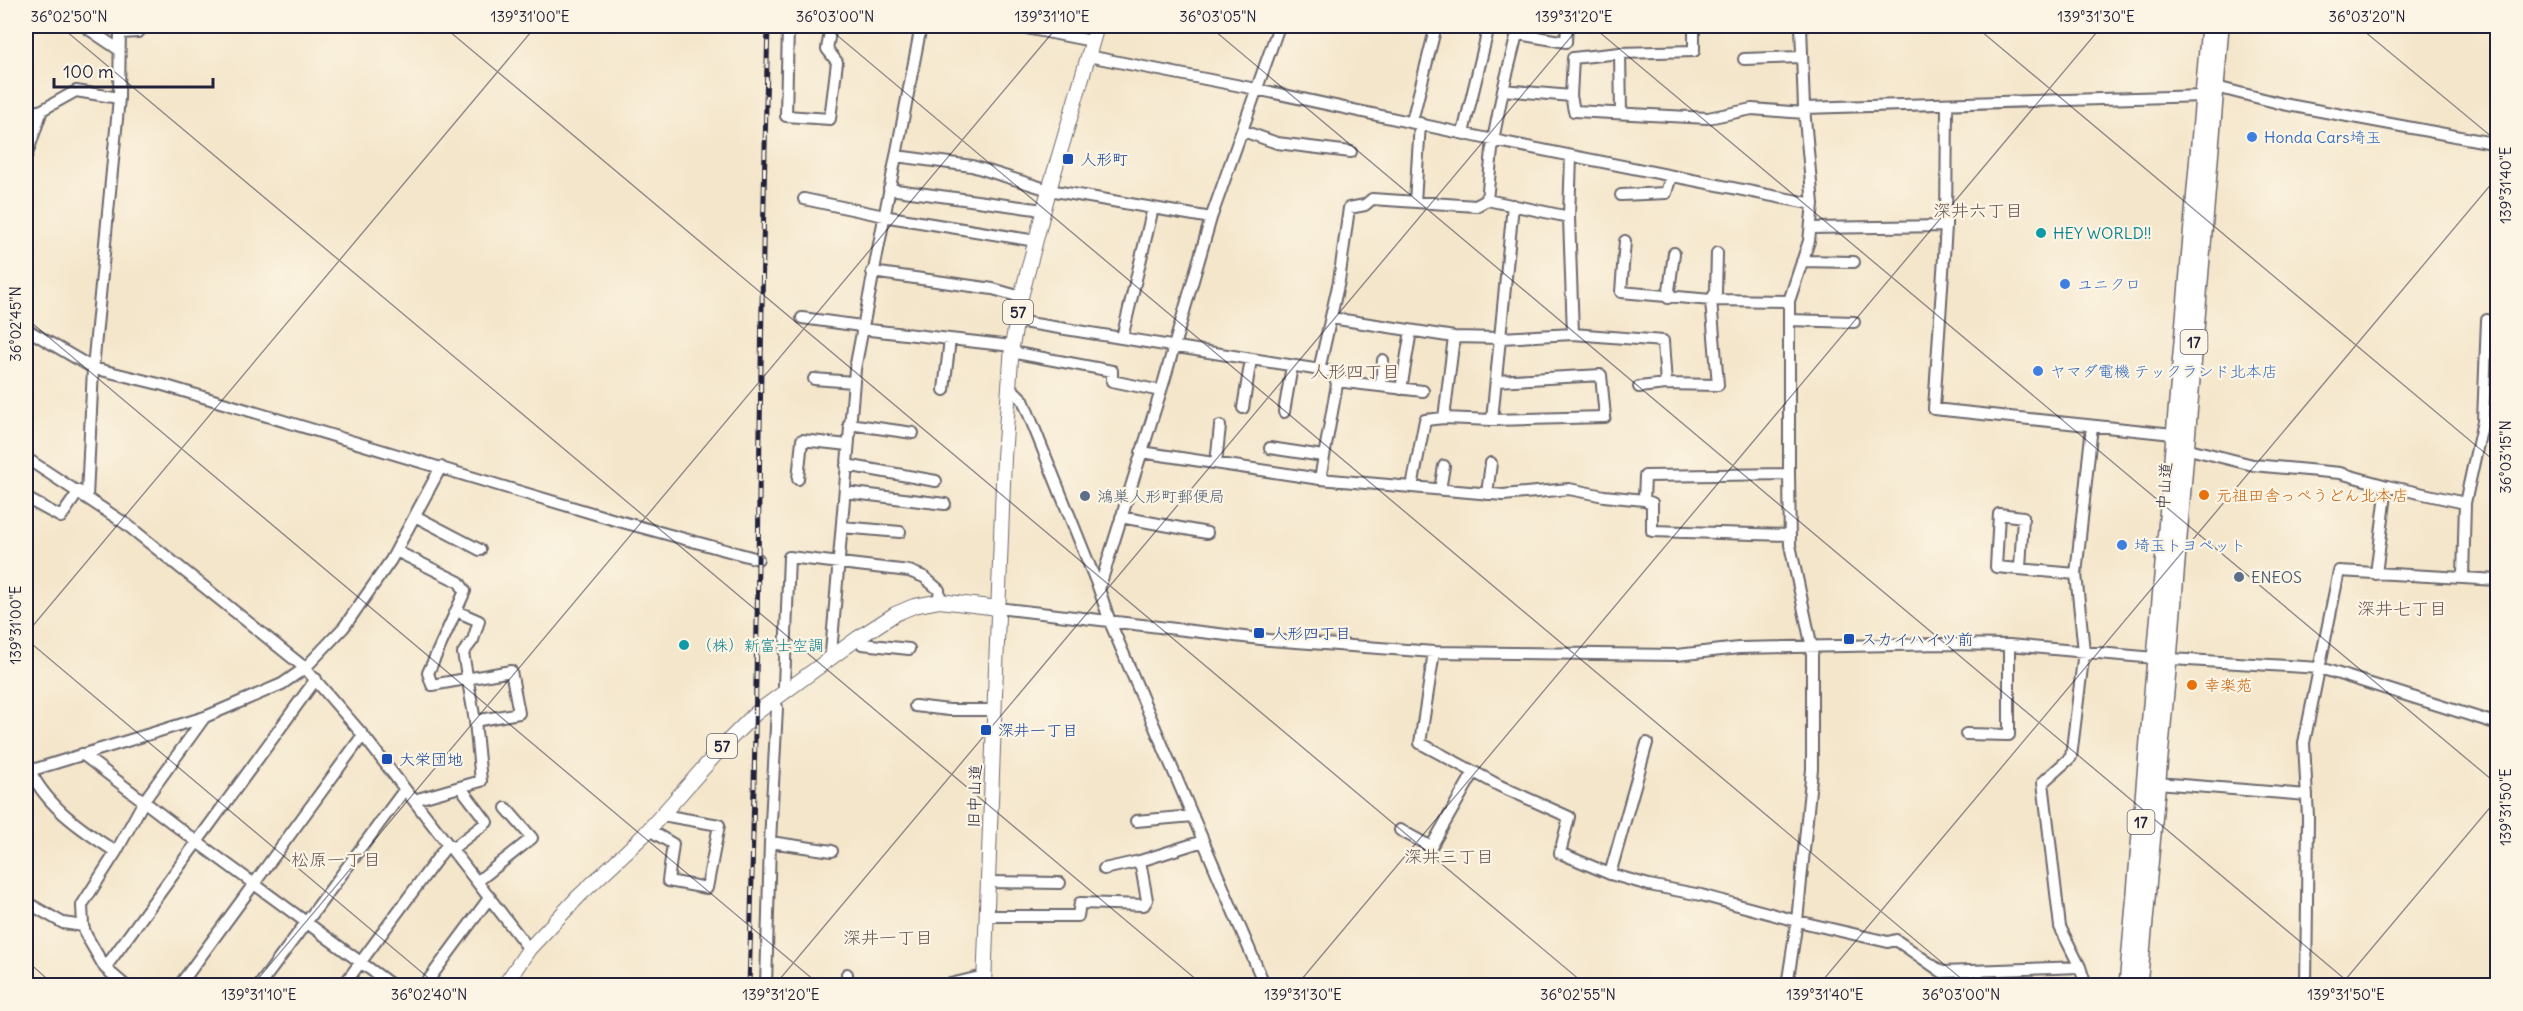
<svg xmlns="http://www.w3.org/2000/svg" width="2523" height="1011" font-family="Delius,'Klee One',sans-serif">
  <rect width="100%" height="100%" fill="#fcf5e5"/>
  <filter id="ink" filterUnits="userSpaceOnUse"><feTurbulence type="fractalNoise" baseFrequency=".0167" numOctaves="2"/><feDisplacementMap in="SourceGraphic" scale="12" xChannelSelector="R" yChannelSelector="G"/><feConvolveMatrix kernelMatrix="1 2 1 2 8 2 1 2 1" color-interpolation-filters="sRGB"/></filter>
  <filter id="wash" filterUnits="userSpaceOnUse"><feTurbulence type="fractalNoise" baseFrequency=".008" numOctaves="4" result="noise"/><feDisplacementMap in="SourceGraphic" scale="24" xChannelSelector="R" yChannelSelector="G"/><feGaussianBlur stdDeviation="1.35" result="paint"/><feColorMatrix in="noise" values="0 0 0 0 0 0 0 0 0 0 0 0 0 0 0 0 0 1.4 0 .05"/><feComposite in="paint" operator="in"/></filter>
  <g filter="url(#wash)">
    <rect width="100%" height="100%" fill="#f4e6cb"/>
  </g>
  <g filter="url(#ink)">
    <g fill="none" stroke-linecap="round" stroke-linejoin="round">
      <defs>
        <path id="minor" d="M84,26L118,49
          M788,26L786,116L830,119L837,62L827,49L831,26
          M1016,26L1092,41
          M120,33L138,32L145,26
          M1518,34L1566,42L1567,26
          M1620,53L1621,113
          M1088,56L1256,89L1493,140L1813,204
          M1744,59L1801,57
          M2216,87L2283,104L2498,144
          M1503,90L1519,26
          M1571,96L1574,111L1708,118L1752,109L1805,113
          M1947,105L1946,226L1934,409L2173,434
          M1804,108L2203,96
          M26,114L42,110L76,91L119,98
          M1412,121L1436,26
          M1243,131L1277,143L1351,152
          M1463,133L1489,26
          M896,156L972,166L1049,190L1211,218
          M1571,156L1569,217L1573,334L1663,341L1666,384L1718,385L1711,300L1716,292L1717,253
          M26,157L42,110
          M889,189L1043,210
          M1621,195L1666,193L1671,176
          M804,199L889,217L1036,241
          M1487,200L1493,140L1503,90L1571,96L1573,58L1620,53L1694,51V26
          M1415,202L1420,123
          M1811,228L1946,226
          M1625,241L1621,292L1711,300L1789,301
          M1802,261L1854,262
          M872,272L993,289L1021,297
          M1668,298L1674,253
          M802,318L861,326
          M1331,318L1454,337L1501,338L1573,334
          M1789,320L1854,322
          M1016,321L1339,373L1320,479
          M26,329L93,368L163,385L615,520L758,559
          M861,329L1012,346
          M1122,338L1153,208
          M1011,352L1112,371V381L1161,391
          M1319,370L1339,281L1349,208L1365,205L1372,199L1476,206L1487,200L1569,217
          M814,379L853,382
          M1336,381L1423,391
          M1496,381L1601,375L1605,417L1492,420L1513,205
          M1009,386L1023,400L1099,589L1110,622L1265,986
          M1381,386L1383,360
          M1639,387L1666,384
          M1401,389L1411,331
          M944,390L950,339
          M1243,408L1251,359
          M1284,412L1292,366
          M1444,418L1454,337
          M849,424L913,433
          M1270,448L1323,456
          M2185,448L2253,465L2340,473L2387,486L2465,503L2463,577
          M1141,452L1320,479L1503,495L1569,489L1604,496L1644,500L1645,476L1789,474
          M26,458L126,524L305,668L363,735L529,949
          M1216,463L1220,426
          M846,465L936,481
          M798,479L802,440L848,445
          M1412,487L1425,420L1444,418L1492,420
          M1440,490L1444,466
          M845,492L945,504
          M1487,494L1491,463
          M87,497L93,368L119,98L120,26
          M26,498L61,517L79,491
          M1644,500L1652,503V531L1790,535
          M2465,503L2483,421L2487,320
          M415,516L480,550
          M1121,517L1207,533
          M842,527L900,532
          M396,551L459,582L465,591L428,673L432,685L511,671L519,713L475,721
          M2020,568L2023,517L1999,514L1996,567L2076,574
          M2376,574L2387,486
          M1099,589L1164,381L1211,218L1279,26
          M998,608L1269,640L1434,652L1677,655L1739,648L1944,644L2009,645L2155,658L2320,668L2498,724
          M858,638L862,644L909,649
          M1434,652L1420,743L1500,786L1569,817L1560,853L1610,874L1649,885L1701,895L1797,921L1888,942L1896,940L1942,972L2080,967L2086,986
          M833,657L831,653L855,369L921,26
          M786,692L784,685L789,557L909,571L924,577L939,590L940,601
          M915,706L949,710H994
          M1966,734L2009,735V645
          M82,754L197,842L393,986
          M26,762C43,804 79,828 116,852
          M26,772L205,717L282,684L305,668L344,627L391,560L441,467
          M2157,783L2307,795
          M414,800L481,781L475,721L463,653L473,640L479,621L456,611
          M1136,821L1193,816
          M649,830L673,844L668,881L707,888L719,825L662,815
          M1400,830L1431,847L1474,772
          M770,842L832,851
          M452,849L487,822L461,788
          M1104,869L1140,861L1203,841
          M1610,874L1647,743
          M478,881L532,838L506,808
          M988,882L1060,883
          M26,902L63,923L83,926
          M986,916H1078L1080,903L1144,905L1147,900L1140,861
          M2080,967L2060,927L2043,782L2071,757L2084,651L2076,574L2092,426
          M105,968L316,679
          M847,974L848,986
          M126,986L105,968L86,935L83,926L82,905L116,852L144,801L204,718
          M179,986L363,735
          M259,986L405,789
          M343,986L448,844
          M424,986L490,897
          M766,986L770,842L777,708L775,700
          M942,986L984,976
          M1787,986L1797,921L1812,769V648L1790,545L1789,474V301L1809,241L1813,204L1804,108L1801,26
          M2306,986L2308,817L2304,743L2339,571L2498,580"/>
        <path id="major" d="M504,986L529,949L579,896L643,836L724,745L756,713L858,638L895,614L914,606L940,601L998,608
          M984,986L1004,457L1012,346L1021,297L1049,190L1097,26"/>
        <path id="highway" d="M2127,986L2209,26
          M2139,986L2169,659L2221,26"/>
      </defs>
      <!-- minor casing -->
      <use href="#minor" stroke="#6c676d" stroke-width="14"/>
      <!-- major casing -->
      <use href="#major" stroke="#6c676d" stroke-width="16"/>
      <!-- highway casing -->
      <use href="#highway" stroke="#6c676d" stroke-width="18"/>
      <!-- minor -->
      <use href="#minor" stroke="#fff" stroke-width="10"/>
      <!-- major -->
      <use href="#major" stroke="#fff" stroke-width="14"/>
      <!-- highway -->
      <use href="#highway" stroke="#fff" stroke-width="15"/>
      <defs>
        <path id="rail" d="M749,986C759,666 759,345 768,26"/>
      </defs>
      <!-- rail casing -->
      <use href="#rail" stroke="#22223b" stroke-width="5"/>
      <!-- rail -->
      <use href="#rail" stroke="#fcf5e5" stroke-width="3" stroke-dasharray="9" stroke-linecap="butt"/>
    </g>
  </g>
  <!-- ticks -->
  <path fill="none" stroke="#22223b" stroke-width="1.5" stroke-opacity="0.45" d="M60,26L1204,986M443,26L1587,986M826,26L1970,986M1209,26L2353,986M1592,26L2498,785M1975,26L2498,464M2358,26L2498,142M26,318L821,986M26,634L536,26M26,639L438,986M26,960L55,986M252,986L1058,26M774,986L1580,26M1296,986L2102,26M1818,986L2498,176M2340,986L2498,798"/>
  <!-- markers -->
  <g fill="#3f7fe0" stroke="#fcf5e5" stroke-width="2">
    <circle cx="2252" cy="137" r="6"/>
    <circle cx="2065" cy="284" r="6"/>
    <circle cx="2038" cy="371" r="6"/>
    <circle cx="2122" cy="545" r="6"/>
  </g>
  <g fill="#1a4fb4" stroke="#fcf5e5" stroke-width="2">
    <rect x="1062" y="153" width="12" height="12" rx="3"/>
    <rect x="1253" y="627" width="12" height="12" rx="3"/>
    <rect x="1843" y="633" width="12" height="12" rx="3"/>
    <rect x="980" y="724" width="12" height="12" rx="3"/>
    <rect x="381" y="753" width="12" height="12" rx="3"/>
  </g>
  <g fill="#0f9aa8" stroke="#fcf5e5" stroke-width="2">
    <circle cx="2041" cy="233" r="6"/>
    <circle cx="684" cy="645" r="6"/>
  </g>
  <g fill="#e8710a" stroke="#fcf5e5" stroke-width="2">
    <circle cx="2204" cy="495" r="6"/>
    <circle cx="2192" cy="685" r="6"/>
  </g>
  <g fill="#5c6f8a" stroke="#fcf5e5" stroke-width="2">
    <circle cx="1085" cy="496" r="6"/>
    <circle cx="2239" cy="577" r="6"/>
  </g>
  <g text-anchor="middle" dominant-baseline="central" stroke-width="4.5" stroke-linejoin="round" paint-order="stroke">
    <!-- shield labels -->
    <g fill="#fcf5e5" stroke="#63616e" stroke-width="1.5">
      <rect x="1003" y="300" width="30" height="24" rx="4.5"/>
      <rect x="2180.5" y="330" width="27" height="24" rx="4.5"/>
      <rect x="707" y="734" width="30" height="24" rx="4.5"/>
      <rect x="2127.5" y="810" width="27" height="24" rx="4.5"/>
    </g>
    <g font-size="15" font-weight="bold" fill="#22223b">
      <text x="1018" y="312">57</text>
      <text x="2194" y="342">17</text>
      <text x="722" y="746">57</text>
      <text x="2141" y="822">17</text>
    </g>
    <!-- shop labels -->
    <g font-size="16" fill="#366cbe" stroke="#fcf5e5" text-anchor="start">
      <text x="2264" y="137">Honda Cars埼玉</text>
      <text x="2077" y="284">ユニクロ</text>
      <text x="2050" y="371">ヤマダ電機 テックランド北本店</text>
      <text x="2134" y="545">埼玉トヨペット</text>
    </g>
    <!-- transit labels -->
    <g font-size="16" fill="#164399" stroke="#fcf5e5" text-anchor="start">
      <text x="1080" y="159">人形町</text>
      <text x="1271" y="633">人形四丁目</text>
      <text x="1861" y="639">スカイハイツ前</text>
      <text x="998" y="730">深井一丁目</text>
      <text x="399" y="759">大栄団地</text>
    </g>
    <!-- culture labels -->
    <g font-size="16" fill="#0d838f" stroke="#fcf5e5" text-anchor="start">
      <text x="2053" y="233">HEY WORLD!!</text>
      <text x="696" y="645">（株）新富士空調</text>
    </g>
    <!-- street labels -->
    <g font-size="16" fill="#22223b" stroke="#fcf5e5">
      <text transform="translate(2164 486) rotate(-86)">中山道</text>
      <text transform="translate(974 796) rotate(-88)">旧中山道</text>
    </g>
    <!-- food labels -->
    <g font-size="16" fill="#c56008" stroke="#fcf5e5" text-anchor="start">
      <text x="2216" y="495">元祖田舎っぺうどん北本店</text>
      <text x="2204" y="685">幸楽苑</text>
    </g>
    <!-- service labels -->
    <g font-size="16" fill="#4e5e75" stroke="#fcf5e5" text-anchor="start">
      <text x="1097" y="496">鴻巣人形町郵便局</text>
      <text x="2251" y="577">ENEOS</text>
    </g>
    <!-- neighbourhood labels -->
    <g font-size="18" fill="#695452" stroke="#fcf5e5">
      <text x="1978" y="210">深井六丁目</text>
      <text x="1355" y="371">人形四丁目</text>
      <text x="2402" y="608">深井七丁目</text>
      <text x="1449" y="856">深井三丁目</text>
      <text x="336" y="859">松原一丁目</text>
      <text x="888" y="937">深井一丁目</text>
    </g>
  </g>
  <!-- margin -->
  <rect width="2523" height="1011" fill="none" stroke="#fcf5e5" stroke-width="66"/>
  <!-- scale -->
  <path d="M54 78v9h159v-9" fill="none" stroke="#22223b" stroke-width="3"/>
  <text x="63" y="78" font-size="18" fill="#22223b" stroke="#fcf5e5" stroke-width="4.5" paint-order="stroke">100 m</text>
  <rect x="33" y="33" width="2457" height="945" fill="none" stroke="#22223b" stroke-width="2"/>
  <g font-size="15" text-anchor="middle" fill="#22223b">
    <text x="69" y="22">36°02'50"N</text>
    <text x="530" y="22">139°31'00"E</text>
    <text x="835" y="22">36°03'00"N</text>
    <text x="1052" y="22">139°31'10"E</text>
    <text x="1218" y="22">36°03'05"N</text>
    <text x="1574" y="22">139°31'20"E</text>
    <text x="2096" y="22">139°31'30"E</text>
    <text x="2367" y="22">36°03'20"N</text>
    <text transform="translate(2506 185) rotate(-90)" y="5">139°31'40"E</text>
    <text transform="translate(16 324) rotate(-90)" y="5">36°02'45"N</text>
    <text transform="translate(2506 457) rotate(-90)" y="5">36°03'15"N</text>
    <text transform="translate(16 625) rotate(-90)" y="5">139°31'00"E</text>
    <text transform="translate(2506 807) rotate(-90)" y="5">139°31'50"E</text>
    <text x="259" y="1000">139°31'10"E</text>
    <text x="429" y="1000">36°02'40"N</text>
    <text x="781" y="1000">139°31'20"E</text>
    <text x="1303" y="1000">139°31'30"E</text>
    <text x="1578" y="1000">36°02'55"N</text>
    <text x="1825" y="1000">139°31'40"E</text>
    <text x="1961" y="1000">36°03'00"N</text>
    <text x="2346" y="1000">139°31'50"E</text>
  </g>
</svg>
